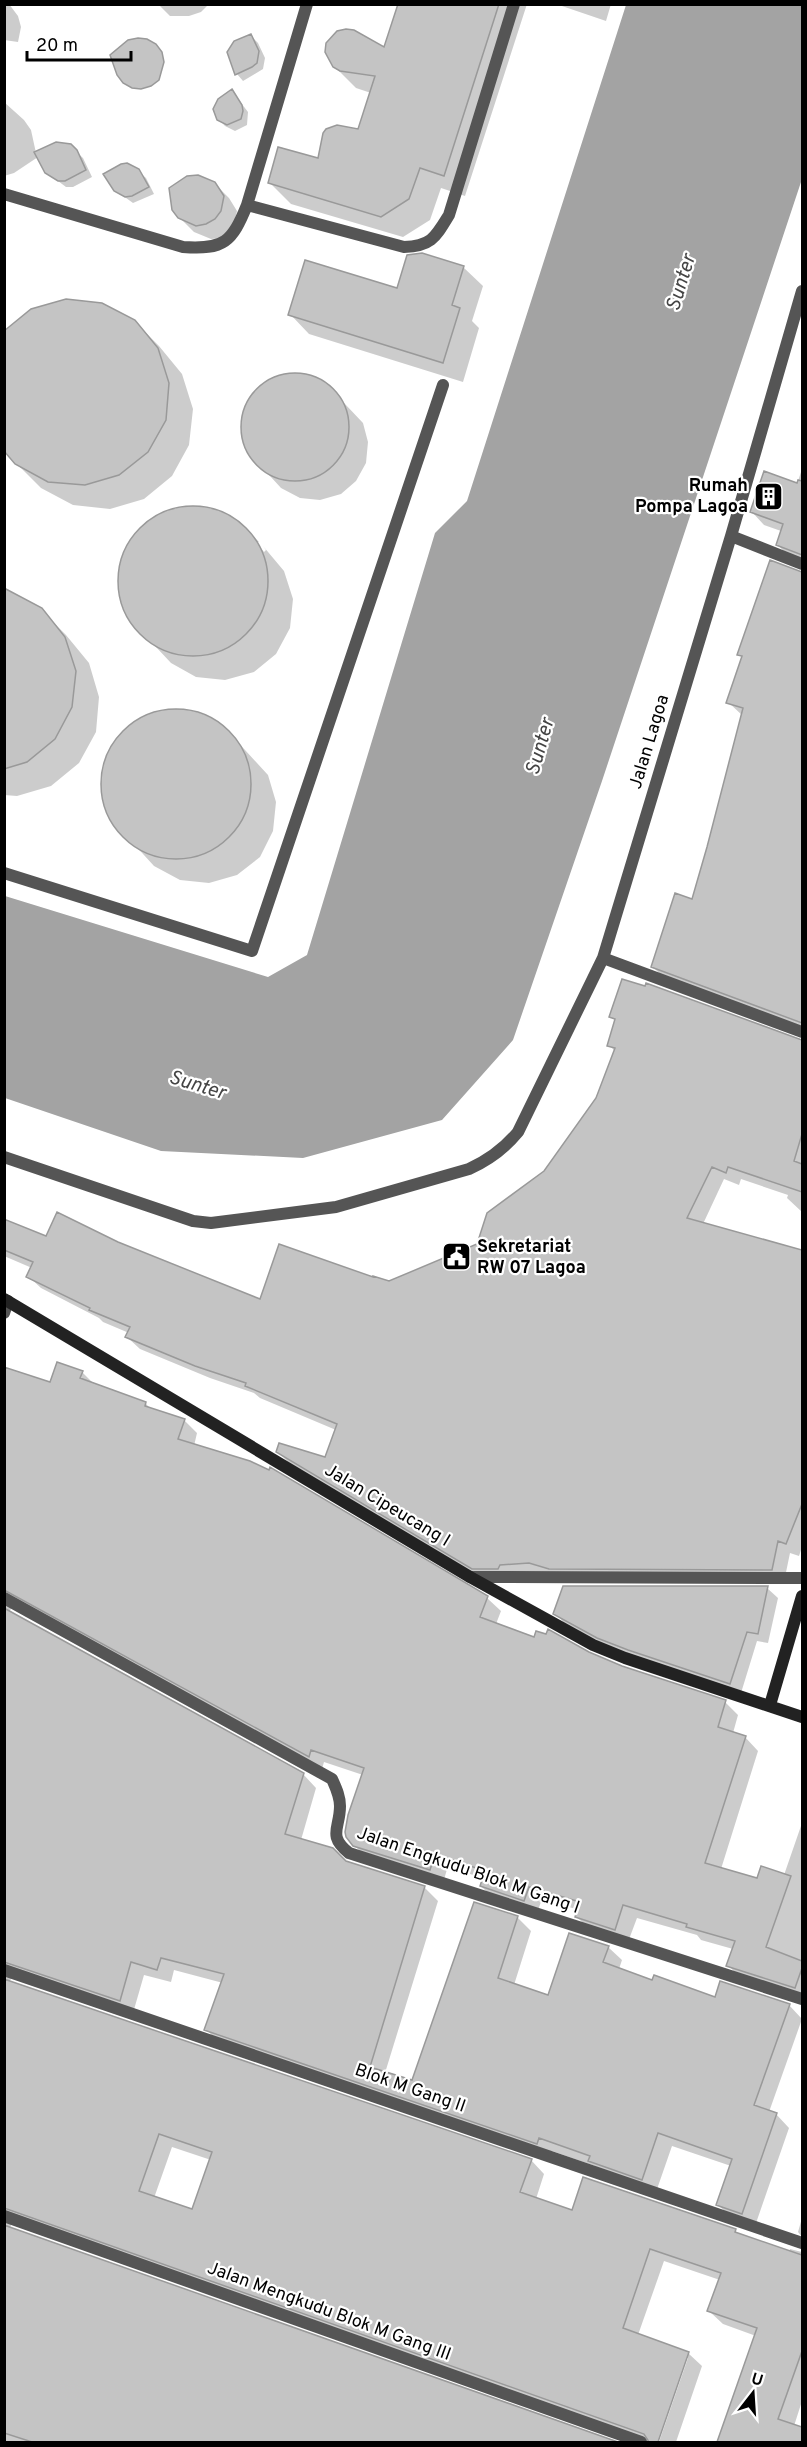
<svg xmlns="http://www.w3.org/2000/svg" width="807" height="2447" font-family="Overpass,sans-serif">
  <rect width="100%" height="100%" fill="#fff"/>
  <!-- water -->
  <path fill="#a3a3a3" d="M626,5H802V179L602,781L513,1040L442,1120L303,1158L161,1151L5,1098V896L268,977L307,955L435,533L467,501Z"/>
  <!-- shadow -->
  <path fill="#0003" fill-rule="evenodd" d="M4,4H9L18,16L21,27L18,42L4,40Z
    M158,4H209L201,12L189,16H170Z
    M399,4H527L465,196L441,188L430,220L403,237L291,204L270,183L319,160L359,131L371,93L356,88L334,66L385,49Z
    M556,4H611L606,21Z
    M251,36L258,43L265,58L263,69L243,81L237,74Z
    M232,91L248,112L247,125L235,131L225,126L215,115V104Z
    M4,102L24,120L31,130L36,153L70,146L83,158L92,177L73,187H66L46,172L38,157L14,173L4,176Z
    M138,171L146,178L154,194L133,203L115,190Z
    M215,184L229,198L237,211L234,225L220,238L211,239L194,232L179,217Z
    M463,267L483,286L472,321L479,328L463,382L309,334L290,314L398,290Z
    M134,321L159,346L182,374L193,409L189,445L172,476L144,499L110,509L73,505L41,488L16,463Z
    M289,374L310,376L328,386L363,423L368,442L366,463L356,481L341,494L320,500L300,498L281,488L248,452L242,432L244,411L254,393L270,380Z
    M802,469V562L789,557L777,544L781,531L764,525L752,512L797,484Z
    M186,507L215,510L240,524L259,542H256L264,552L266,550L263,546L284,571L293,599L290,628L276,654L254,672L225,680L196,677L171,663L127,616L119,588L122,559L135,534L158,515Z
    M799,573H802V1030L665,979L653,967L693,900L743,716L728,702L743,658L739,655Z
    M4,592L41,610L66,635L89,663L99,697L96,732L79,763L51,786L17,796L4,795Z
    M169,710L198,713L224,727L268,775L276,802L273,831L260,857L237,875L209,883L180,880L154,866L111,819L102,791L105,762L119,736L141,719Z
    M611,1017L802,1041V1212L787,1198L788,1195L741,1179L739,1185L724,1179L703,1224L802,1251V1547L799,1556L790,1553L784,1582L486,1581L290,1464L277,1451L326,1459L336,1430L260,1398L254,1393L210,1378L140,1349L127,1337L129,1333L103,1322L99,1318L41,1288L28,1276L32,1268L4,1256V1220L47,1238L117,1243L261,1301L374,1279L389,1282L478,1245L545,1172L597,1099L615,1051L609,1045L616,1021Z
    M4,1369L51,1384L82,1372L95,1385L145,1403L152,1410L184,1420L197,1433L194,1446L487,1598L501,1611L496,1624L535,1639L588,1654L621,1667L725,1702L738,1715L733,1733L745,1737L758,1751L721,1869L758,1880L784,1875L802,1823V1999L741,1979L728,1965L733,1949L701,1940L697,1935L637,1918L628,1942L590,1930L577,1917L579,1910L542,1899L537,1913L495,1900L481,1886L484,1879L448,1866L443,1883L368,1859L354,1845L363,1775L324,1762L322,1769L14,1604L9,1612L303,1774L316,1788L301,1840L346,1862L424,1887L438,1901L385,2073L413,2082L475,1904L518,1918L531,1931L514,1985L548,1997L608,1947L622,1960L619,1969L653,1982L716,1999L789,2005L802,2019L769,2112L776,2114L789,2128L755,2226L732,2218L718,2205L731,2166L672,2146L656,2192L603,2174L595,2166L552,2151L550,2156L219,2043L206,2029L223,1983L174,1970L171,1982L144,1975L133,2013L13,1976L9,1982L531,2160L544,2174L536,2199L572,2212L584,2179L735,2231L740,2235L789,2252L790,2249L802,2252V2401L794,2426L802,2429V2442H718L756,2336L723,2324L709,2311L720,2280L664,2261L638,2335L688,2353L702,2366L676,2442H659L688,2358H685L656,2442H645L12,2222L10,2228L613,2442H4ZM172,2147L211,2160L193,2211L154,2198Z
    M767,1588L778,1598L768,1643L757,1641L741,1693L608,1647L565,1624L555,1613Z
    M802,2218V2237L798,2232Z"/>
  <!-- building -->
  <path fill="#c4c4c4" stroke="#999" stroke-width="1.5" fill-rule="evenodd" d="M398,4H499L444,176L420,168L409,199L381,217L268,183L278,147L318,158L323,133L326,129L337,125L358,129L375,76L340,71L333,67L325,52L326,43L337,31L346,29L354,30L384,47Z
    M251,34L259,51L257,63L252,67L235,75L227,52L234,41Z
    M138,38L147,39L156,44L162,52L164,62L159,80L151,86L141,89L132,88L123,83L117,75L110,55L128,40Z
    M232,89L242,105L243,111L241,119L227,125L217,120L213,109L218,99Z
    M56,142L71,144L77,150L86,170L65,181H58L45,173L34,152Z
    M127,163L139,169L149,187L132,196L125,197L114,191L103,174L121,164Z
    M198,175L215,182L224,196L221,211L215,219L206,224L196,226L178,218L172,210L169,188L187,176Z
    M422,253L464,266L452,305L460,308L443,363L288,315L305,260L397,288L407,255Z
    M66,299L102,303L135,320L158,348L169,383L166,420L148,452L119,475L85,485L48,482L15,464L4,451V331L31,309Z
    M241 427a54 54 0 1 1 108 0a54 54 0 1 1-108 0Z
    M764,471L797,483L798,480L802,481V555L776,545L783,524L750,512Z
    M118 581a75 75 0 1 1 150 0a75 75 0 1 1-150 0Z
    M770,560L802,572V1023L651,967L675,893L692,899L707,847L743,708L726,703L742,656L737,655Z
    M4,588L42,608L65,637L76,671L72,707L55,739L27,762L4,769Z
    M101 784a75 75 0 1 1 150 0a75 75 0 1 1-150 0Z
    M622,979L645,986L646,983L802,1040V1134L794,1161L802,1164V1192L728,1167L726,1173L712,1167L687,1218L802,1250V1504L786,1544L778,1541L772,1570L549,1569L529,1563L500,1565L498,1569H472L276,1452L279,1443L325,1457L337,1424L245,1386L246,1383L195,1366L125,1337L130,1327L89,1310L90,1308L26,1277L33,1262L4,1250V1219L46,1236L57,1212L118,1242L260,1299L279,1244L373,1277V1276L389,1281L477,1244L487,1213L544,1171L596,1098L615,1048L607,1046L615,1019L609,1017Z
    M57,1362L83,1371L80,1378L146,1402L145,1406L185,1419L178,1439L250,1461L269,1470L270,1467L488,1596L480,1617L534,1637L536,1631L546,1634L548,1629L589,1652L622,1666L726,1700L718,1727L746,1736L705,1863L757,1878L761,1866L791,1876L766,1947L802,1961V1968L795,1988L726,1966L735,1941L686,1927L687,1924L623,1905L615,1930L575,1917L580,1902L529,1887L524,1901L480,1886L485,1871L435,1854L430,1870L353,1846L346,1837L345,1832L348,1815L364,1768L311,1750L309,1757L4,1590V1367L50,1382Z
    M563,1586H768L758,1634L747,1632L730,1684L628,1650L597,1638L553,1614Z
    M4,1608L304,1773L285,1834L333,1848L346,1861L425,1886L370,2067L412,2080L474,1902L518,1916L498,1978L548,1995L569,1933L609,1946L603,1962L652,1980L654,1975L715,1997L720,1981L790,2004L754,2105L777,2113L742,2214L716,2205L732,2159L658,2133L642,2180L588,2161L590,2156L539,2138L537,2144L204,2030L224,1974L161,1958L157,1970L131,1962L120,2001L4,1962Z
    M4,1979L532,2159L520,2192L572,2210L583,2177L736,2229L735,2232L802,2255V2351L778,2419L802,2427V2442H717L757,2328L707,2311L721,2273L650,2249L623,2328L689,2352L658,2442H649L644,2434L4,2208ZM159,2134L212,2152L192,2209L139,2191Z
    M4,2225L618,2442H32L4,2433Z"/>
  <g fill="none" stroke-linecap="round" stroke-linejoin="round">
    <!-- lane -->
    <path stroke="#555" stroke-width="12" d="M4,194L183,247C224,250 232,242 247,205L307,4
      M247,205L404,247C431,246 435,238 449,215L514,4
      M4,873L252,951L443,385
      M4,1313L8,1301"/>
    <!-- street -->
    <path stroke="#555" stroke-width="12" d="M731,536L802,564
      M603,958L802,1032
      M4,1157L193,1221L211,1223L336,1207L469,1169C489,1160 504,1149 518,1132L603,958L731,536L802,291
      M470,1577L802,1578
      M4,1598L332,1779C336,1788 340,1796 340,1806C340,1829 327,1835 349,1853L802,1999
      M4,1970L802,2243
      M4,2216L641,2442"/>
    <!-- secondary -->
    <path stroke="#222" stroke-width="12" d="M4,1299L470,1577L593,1645L625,1658L802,1717
      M770,1705L802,1596"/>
  </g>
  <!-- icons -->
  <defs>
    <symbol id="building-square" viewBox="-11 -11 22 22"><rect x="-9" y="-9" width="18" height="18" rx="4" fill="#000" stroke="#fff"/><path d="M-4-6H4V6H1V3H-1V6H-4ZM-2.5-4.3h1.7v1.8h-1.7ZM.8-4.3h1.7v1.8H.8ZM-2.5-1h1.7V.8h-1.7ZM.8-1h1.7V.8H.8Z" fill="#fff"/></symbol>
    <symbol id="civic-square" viewBox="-11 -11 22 22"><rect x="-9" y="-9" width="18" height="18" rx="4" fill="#000" stroke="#fff"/><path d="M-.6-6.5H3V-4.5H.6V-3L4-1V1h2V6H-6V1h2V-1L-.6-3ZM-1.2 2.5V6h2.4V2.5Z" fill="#fff"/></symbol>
  </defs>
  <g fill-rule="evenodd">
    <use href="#building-square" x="752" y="480" width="33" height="33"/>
    <use href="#civic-square" x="440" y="1240" width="33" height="33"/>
  </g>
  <g text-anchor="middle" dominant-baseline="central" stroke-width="4.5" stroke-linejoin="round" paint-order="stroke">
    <!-- poi labels -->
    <g font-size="18" font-weight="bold" fill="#000" stroke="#fff" text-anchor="end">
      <text x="748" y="486">Rumah<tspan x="748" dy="21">Pompa Lagoa</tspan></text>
      <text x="477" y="1247" text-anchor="start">Sekretariat<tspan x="477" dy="21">RW 07 Lagoa</tspan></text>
    </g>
    <!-- street labels -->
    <g font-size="18" fill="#000" stroke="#fff">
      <text transform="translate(650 742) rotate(-73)">Jalan Lagoa</text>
      <text transform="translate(387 1506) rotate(31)">Jalan Cipeucang I</text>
      <text transform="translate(468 1871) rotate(19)">Jalan Engkudu Blok M Gang I</text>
      <text transform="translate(410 2089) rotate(19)">Blok M Gang II</text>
      <text transform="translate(329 2312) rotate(20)">Jalan Mengkudu Blok M Gang III</text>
    </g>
    <!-- water labels -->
    <g font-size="20" font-style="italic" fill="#444" stroke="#fff">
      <text transform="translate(682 283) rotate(-73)">Sunter</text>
      <text transform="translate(541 747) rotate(-74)">Sunter</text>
      <text transform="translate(197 1086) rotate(17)">Sunter</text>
    </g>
  </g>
  <!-- border -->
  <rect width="807" height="2447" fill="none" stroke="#000000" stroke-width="12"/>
  <!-- north arrow -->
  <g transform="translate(753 2393) rotate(17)" stroke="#ffffff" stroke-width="4.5" paint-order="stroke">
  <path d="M0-4.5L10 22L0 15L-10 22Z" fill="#000000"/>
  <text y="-9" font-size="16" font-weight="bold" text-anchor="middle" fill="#000000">U</text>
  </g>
  <!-- scale -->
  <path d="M27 51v9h104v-9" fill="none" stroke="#000000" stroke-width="3"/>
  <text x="36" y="51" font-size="18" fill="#000000" stroke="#ffffff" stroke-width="4.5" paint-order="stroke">20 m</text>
</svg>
